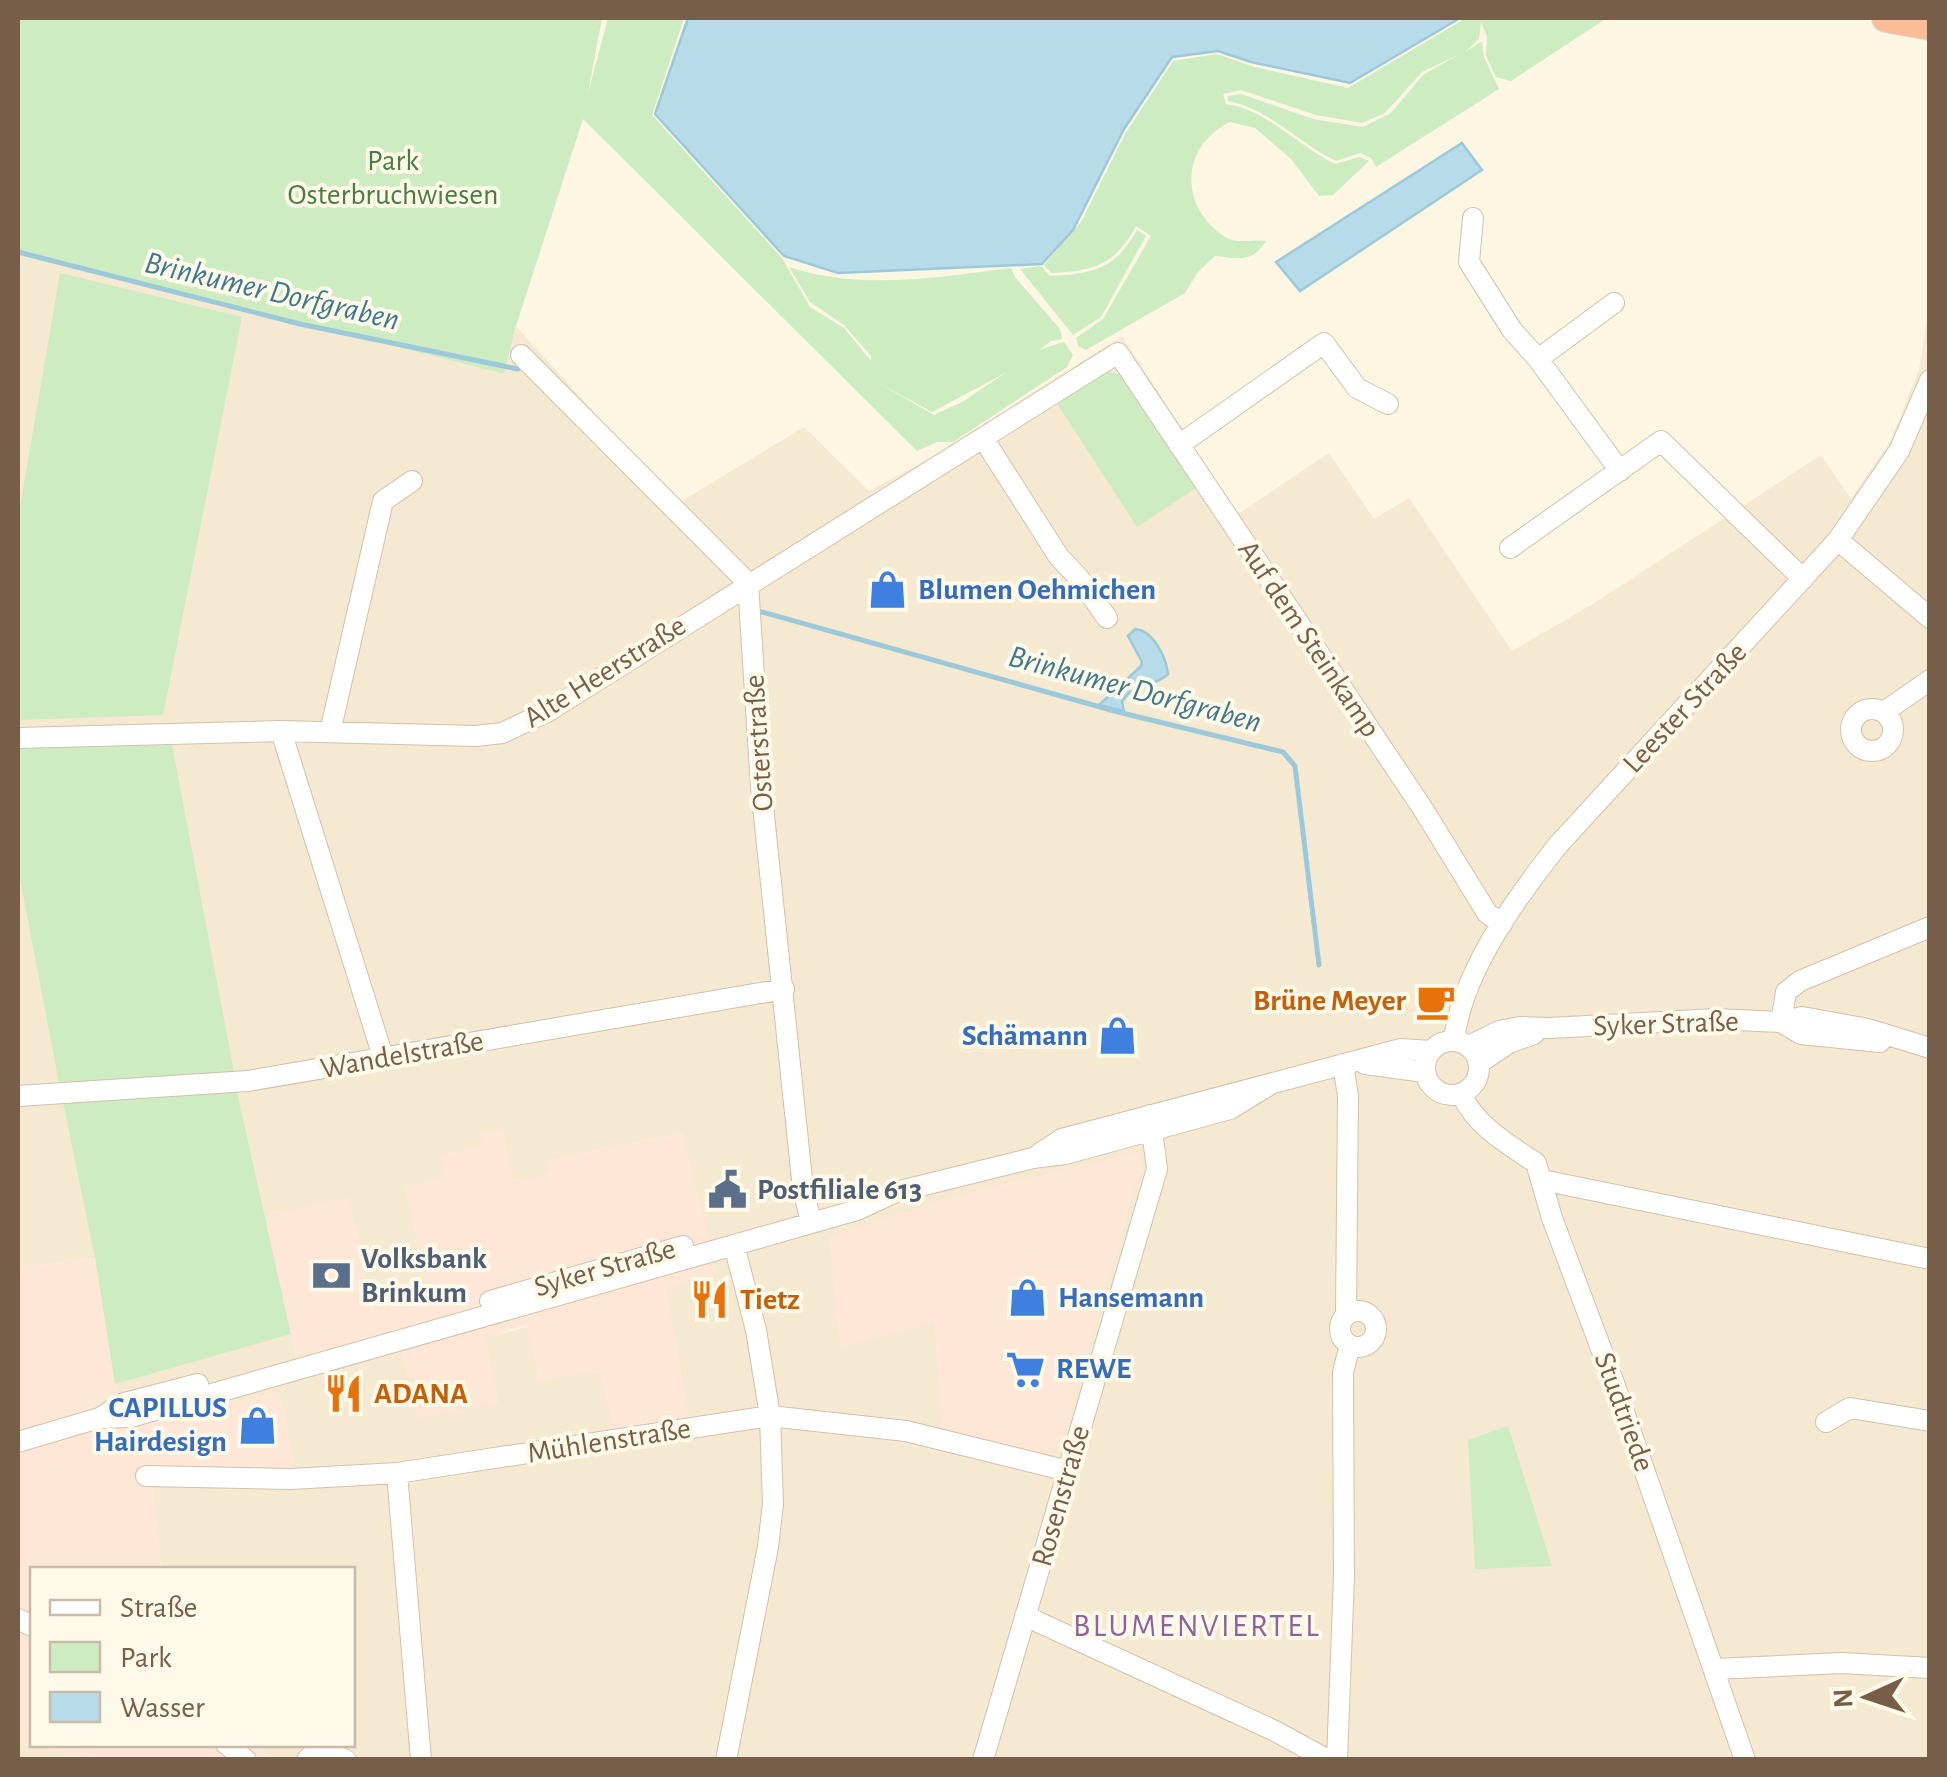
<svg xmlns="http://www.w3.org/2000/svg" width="1947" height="1777" font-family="'Alegreya Sans',sans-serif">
  <rect width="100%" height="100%" fill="#fdf6e3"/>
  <!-- residential -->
  <path fill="#f5e9d1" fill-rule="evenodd" d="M18,250L504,374L516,326L677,504L804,427L869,491L921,463L1122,336L1238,514L1329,453L1374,519L1409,498L1512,651L1593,604L1821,455L1851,499L1891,440L1919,369L1929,306V1759L276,1760L257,1745L352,1744V1570L161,1569L151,1472L279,1392L127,1429L115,1384L95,1258L18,1267ZM502,1129L513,1182L551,1174L548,1161L682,1133L716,1274L485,1338L498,1403L400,1346L300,1374L264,1217L348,1198L373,1313L429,1298L405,1187L445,1178ZM1138,1153L1141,1164L1066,1429L943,1428L935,1323L830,1237L964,1194Z
    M18,1743L96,1758V1759H18Z"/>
  <!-- commercial -->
  <path fill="#fee7d6" d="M502,1129L513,1182L550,1174L548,1161L682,1133L716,1274L666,1289L690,1422L616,1434L599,1370L539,1381L526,1325L485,1338L498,1403L418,1419L400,1346L300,1374L263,1216L348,1198L372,1312L428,1298L405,1187L444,1178L441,1157L482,1144L480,1134Z
    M1138,1152L1141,1164L1066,1429L1060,1443L1050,1451L1035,1453L942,1428L935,1323L840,1347L829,1237L964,1194Z
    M95,1258L115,1384L127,1429L280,1392L296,1473H151L161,1569L32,1570V1744L257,1745L276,1759H96L18,1743V1267Z"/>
  <!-- green -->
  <path fill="#cdecc1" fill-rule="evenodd" d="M18,18H602L588,93L608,18H684L652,115L782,258L810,307L844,328L871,361V356L844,325L810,302L789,267C862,291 937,277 1011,268L1015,277L1060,329L1062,339L1051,341L1039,350L1064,342L1073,355L1067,367L953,442H937L917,451L583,119L516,326L504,374L18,250ZM1007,372L962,402L934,415L877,382L932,412Z
    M1466,18H1607L1511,81L1496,77L1486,56L1487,37L1481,22L1479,39L1465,52L1482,41L1484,57L1499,89L1376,167L1371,158L1360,153L1336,161C1299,143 1269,109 1228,101V96L1241,94L1313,119L1363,127L1391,113L1423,75L1458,55L1422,72L1385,113L1362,123L1316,115L1241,90L1223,94L1226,104C1266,109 1299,147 1335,164L1359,157L1369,161L1333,195L1319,196L1291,159L1255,128L1230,122C1179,147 1179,209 1227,238C1237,244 1254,239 1266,241C1251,264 1240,258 1215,256L1198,272L1185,293L1086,350L1078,346L1076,338L1103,319L1151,236L1136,226C1115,265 1094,271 1051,273L1044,265L1081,222L1125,134L1173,61L1217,54L1254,67L1348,88Z
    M1137,230L1146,236L1101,317L1073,335L1020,269L1041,266L1050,276C1092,274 1116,269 1137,230Z
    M60,273L242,317L163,715L18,720V519Z
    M1103,371L1120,374L1196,488L1137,527L1056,402Z
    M172,745L234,1072L59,1083L18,868V748Z
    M237,1092L291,1334L115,1384L95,1258L63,1102Z
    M1508,1426L1552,1566L1475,1569L1468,1440Z"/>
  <!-- water -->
  <path fill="#b7dbe8" stroke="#9cc9da" stroke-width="2.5" d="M688,18H1460L1350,83L1251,62L1218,51L1172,57L1124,129L1073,230L1042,264L838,273L784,256L655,114Z
    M1462,143L1482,170L1300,291L1276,262Z
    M1135,629C1153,630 1166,657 1168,674C1154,688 1132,683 1122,702L1124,711L1099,705L1141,666L1142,662L1128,636Z"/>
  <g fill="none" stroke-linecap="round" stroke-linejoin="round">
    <!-- stream -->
    <path stroke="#9cc9da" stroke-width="5" d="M18,252L300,324L518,369
      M762,612L1118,712L1283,752L1295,766L1319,965"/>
    <defs>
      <path id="minor" d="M1473,218L1469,262L1512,330L1538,359L1620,471
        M521,355L748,583L761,787L803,1189L811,1222
        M1538,359L1614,303
        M983,438L1059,557L1079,578L1107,618
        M1179,445L1324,343L1357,388L1388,404
        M1838,540L1930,618
        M1510,548L1661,441L1803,579
        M1851 730a21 21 0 1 1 42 0a21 21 0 1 1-42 0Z
        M1884,712L1930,680
        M281,731L384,1060
        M330,732L383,501L412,481
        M18,738L281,731L476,736L502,733L547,712L1118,353L1423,809L1487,913L1502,924
        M1781,1022L1786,992L1800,981L1930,927
        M1781,1022L1801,1034L1880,1042
        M1425 1068a27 27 0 1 1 54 0a27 27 0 1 1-54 0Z
        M1454,1041C1461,973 1517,897 1558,845L1838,540L1899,451L1930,380
        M1469,1046L1499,1031L1520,1027L1550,1028L1716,1019L1781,1022L1802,1017L1868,1029L1930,1048
        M1479,1063L1509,1043L1534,1034
        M1343,1064L1348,1096L1346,1315
        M1365,1064L1425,1072
        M1461,1094C1477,1127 1506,1143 1536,1163L1552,1218L1614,1383L1745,1760
        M18,1096L248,1081L784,989
        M1039,1154L1062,1139L1401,1049L1431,1051
        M1542,1180L1930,1259
        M490,1301L683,1246
        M1340 1329a18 18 0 1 1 36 0a18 18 0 1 1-36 0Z
        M103,1416L121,1404L198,1384
        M1826,1422L1850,1408L1930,1421
        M18,1442L99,1418L131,1417L857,1210L896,1192L1033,1158L1065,1154L1230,1109L1271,1084
        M397,1473L421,1760
        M146,1476L291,1479L397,1473L770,1416L906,1431L1068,1471
        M1025,1616L1275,1731L1328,1760
        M18,1619L32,1626
        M1715,1669L1842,1663L1930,1668
        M226,1744L246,1760
        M307,1760L318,1748L346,1760
        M726,1760L768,1547L773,1504L770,1416L756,1330L734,1245
        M983,1760L1157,1169L1150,1115
        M1337,1760L1344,1576L1343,1372L1350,1345"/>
      <path id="highway" d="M1886,18L1930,26"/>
    </defs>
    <!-- minor casing -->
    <use href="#minor" stroke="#d1c1ac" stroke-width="22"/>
    <!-- highway casing -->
    <use href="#highway" stroke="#ded8d3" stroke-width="30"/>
    <!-- minor -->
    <use href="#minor" stroke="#fff" stroke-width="20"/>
    <!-- highway -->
    <use href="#highway" stroke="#fabd97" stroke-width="28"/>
  </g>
  <!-- icons -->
  <defs>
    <symbol id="shop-bare" viewBox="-9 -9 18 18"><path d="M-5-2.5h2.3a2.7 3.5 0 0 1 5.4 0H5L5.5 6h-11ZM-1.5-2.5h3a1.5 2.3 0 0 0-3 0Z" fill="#3f7fe0" stroke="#fff9ea" stroke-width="2.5" paint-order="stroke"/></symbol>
    <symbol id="cafe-bare" viewBox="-9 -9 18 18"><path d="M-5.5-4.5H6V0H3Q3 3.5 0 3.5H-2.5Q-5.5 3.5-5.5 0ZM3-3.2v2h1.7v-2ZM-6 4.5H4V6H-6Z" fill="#e8710a" stroke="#fff9ea" stroke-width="2.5" paint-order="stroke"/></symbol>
    <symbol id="civic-bare" viewBox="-9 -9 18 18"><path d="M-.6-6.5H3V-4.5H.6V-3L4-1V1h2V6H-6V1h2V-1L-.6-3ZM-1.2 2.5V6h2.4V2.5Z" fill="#5c6f8a" stroke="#fff9ea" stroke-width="2.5" paint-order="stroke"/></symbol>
    <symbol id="bank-bare" viewBox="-9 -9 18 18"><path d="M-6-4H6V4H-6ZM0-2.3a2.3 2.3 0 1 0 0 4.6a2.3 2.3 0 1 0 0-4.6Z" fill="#5c6f8a" stroke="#fff9ea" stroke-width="2.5" paint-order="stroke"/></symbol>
    <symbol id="restaurant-bare" viewBox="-9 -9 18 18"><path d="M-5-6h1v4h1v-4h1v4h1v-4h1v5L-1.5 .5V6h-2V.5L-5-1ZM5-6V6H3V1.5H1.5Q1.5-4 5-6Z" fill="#e8710a" stroke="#fff9ea" stroke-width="2.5" paint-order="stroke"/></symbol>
    <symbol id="supermarket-bare" viewBox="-9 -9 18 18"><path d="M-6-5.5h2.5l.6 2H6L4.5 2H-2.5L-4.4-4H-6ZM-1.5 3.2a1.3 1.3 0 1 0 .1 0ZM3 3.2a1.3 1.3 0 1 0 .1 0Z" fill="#3f7fe0" stroke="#fff9ea" stroke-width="2.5" paint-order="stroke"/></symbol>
  </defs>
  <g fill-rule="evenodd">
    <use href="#shop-bare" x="860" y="562" width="55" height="55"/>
    <use href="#cafe-bare" x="1408" y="974" width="55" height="55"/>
    <use href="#shop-bare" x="1090" y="1008" width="55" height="55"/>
    <use href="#civic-bare" x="700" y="1162" width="55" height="55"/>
    <use href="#bank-bare" x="304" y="1248" width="55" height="55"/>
    <use href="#shop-bare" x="1000" y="1270" width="55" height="55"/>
    <use href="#restaurant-bare" x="682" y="1272" width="55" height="55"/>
    <use href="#supermarket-bare" x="998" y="1342" width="55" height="55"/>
    <use href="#restaurant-bare" x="316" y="1366" width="55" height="55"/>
    <use href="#shop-bare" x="230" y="1398" width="55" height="55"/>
  </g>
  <g text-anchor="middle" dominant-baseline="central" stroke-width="8" stroke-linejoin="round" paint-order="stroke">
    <!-- park labels -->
    <g font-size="30" fill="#4a7d3f" stroke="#fff9ea">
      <text x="393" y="161">Park<tspan x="393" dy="34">Osterbruchwiesen</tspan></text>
    </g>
    <!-- shop labels -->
    <g font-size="30" font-weight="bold" fill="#366cbe" stroke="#fff9ea" text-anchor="start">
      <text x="918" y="590">Blumen Oehmichen</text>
      <text x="1088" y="1036" text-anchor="end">Schämann</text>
      <text x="1058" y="1298">Hansemann</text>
      <text x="1056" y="1369">REWE</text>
      <text x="227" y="1408" text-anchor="end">CAPILLUS<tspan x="227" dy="34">Hairdesign</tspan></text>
    </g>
    <!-- street labels -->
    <g font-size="30" fill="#775e48" stroke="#fff9ea">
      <text transform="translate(1309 639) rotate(56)">Auf dem Steinkamp</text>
      <text transform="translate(605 672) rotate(-32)">Alte Heerstraße</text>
      <text transform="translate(1685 708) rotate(-47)">Leester Straße</text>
      <text transform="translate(759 743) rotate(-94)">Osterstraße</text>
      <text transform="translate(1666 1024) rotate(-2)">Syker Straße</text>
      <text transform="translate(402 1055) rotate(-10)">Wandelstraße</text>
      <text transform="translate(605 1268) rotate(-16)">Syker Straße</text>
      <text transform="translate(1624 1412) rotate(70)">Studtriede</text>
      <text transform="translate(609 1441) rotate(-9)">Mühlenstraße</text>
      <text transform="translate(1061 1496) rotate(-74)">Rosenstraße</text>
    </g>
    <!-- food labels -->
    <g font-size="30" font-weight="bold" fill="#c56008" stroke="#fff9ea" text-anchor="start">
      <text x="1406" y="1001" text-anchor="end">Brüne Meyer</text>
      <text x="740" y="1300">Tietz</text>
      <text x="374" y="1394">ADANA</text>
    </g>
    <!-- service labels -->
    <g font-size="30" font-weight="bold" fill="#4e5e75" stroke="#fff9ea" text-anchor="start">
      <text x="757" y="1190">Postfiliale 613</text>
      <text x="361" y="1259">Volksbank<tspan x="361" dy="34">Brinkum</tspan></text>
    </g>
    <!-- water labels -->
    <g font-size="32" font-style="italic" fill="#41768b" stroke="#fff9ea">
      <text transform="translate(272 291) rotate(13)">Brinkumer Dorfgraben</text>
      <text transform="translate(1135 689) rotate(15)">Brinkumer Dorfgraben</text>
    </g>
    <!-- neighbourhood labels -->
    <g font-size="32" letter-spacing="2.5" fill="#8e639b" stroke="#fff9ea">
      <text x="1197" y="1626">BLUMENVIERTEL</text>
    </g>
  </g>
  <!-- border -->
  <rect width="1947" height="1777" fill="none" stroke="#775e48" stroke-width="40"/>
  <!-- legend -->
  <rect x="30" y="1567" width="325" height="180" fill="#fff9ea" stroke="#c9bba9" stroke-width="2.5"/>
  <rect x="50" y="1600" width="50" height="15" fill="#ffffff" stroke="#c9bba9" stroke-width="2.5"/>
  <text x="120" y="1617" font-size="30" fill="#775e48">Straße</text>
  <rect x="50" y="1642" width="50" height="30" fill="#cdecc1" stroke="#c9bba9" stroke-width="2.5"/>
  <text x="120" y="1667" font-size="30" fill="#775e48">Park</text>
  <rect x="50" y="1692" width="50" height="30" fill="#b7dbe8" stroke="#c9bba9" stroke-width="2.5"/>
  <text x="120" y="1717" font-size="30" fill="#775e48">Wasser</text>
  <!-- north arrow -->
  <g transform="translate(1867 1697) rotate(267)" stroke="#fff9ea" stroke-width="8" paint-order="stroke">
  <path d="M0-8L18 38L0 25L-18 38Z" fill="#775e48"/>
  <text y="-15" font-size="28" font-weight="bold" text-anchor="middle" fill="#775e48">N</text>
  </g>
</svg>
